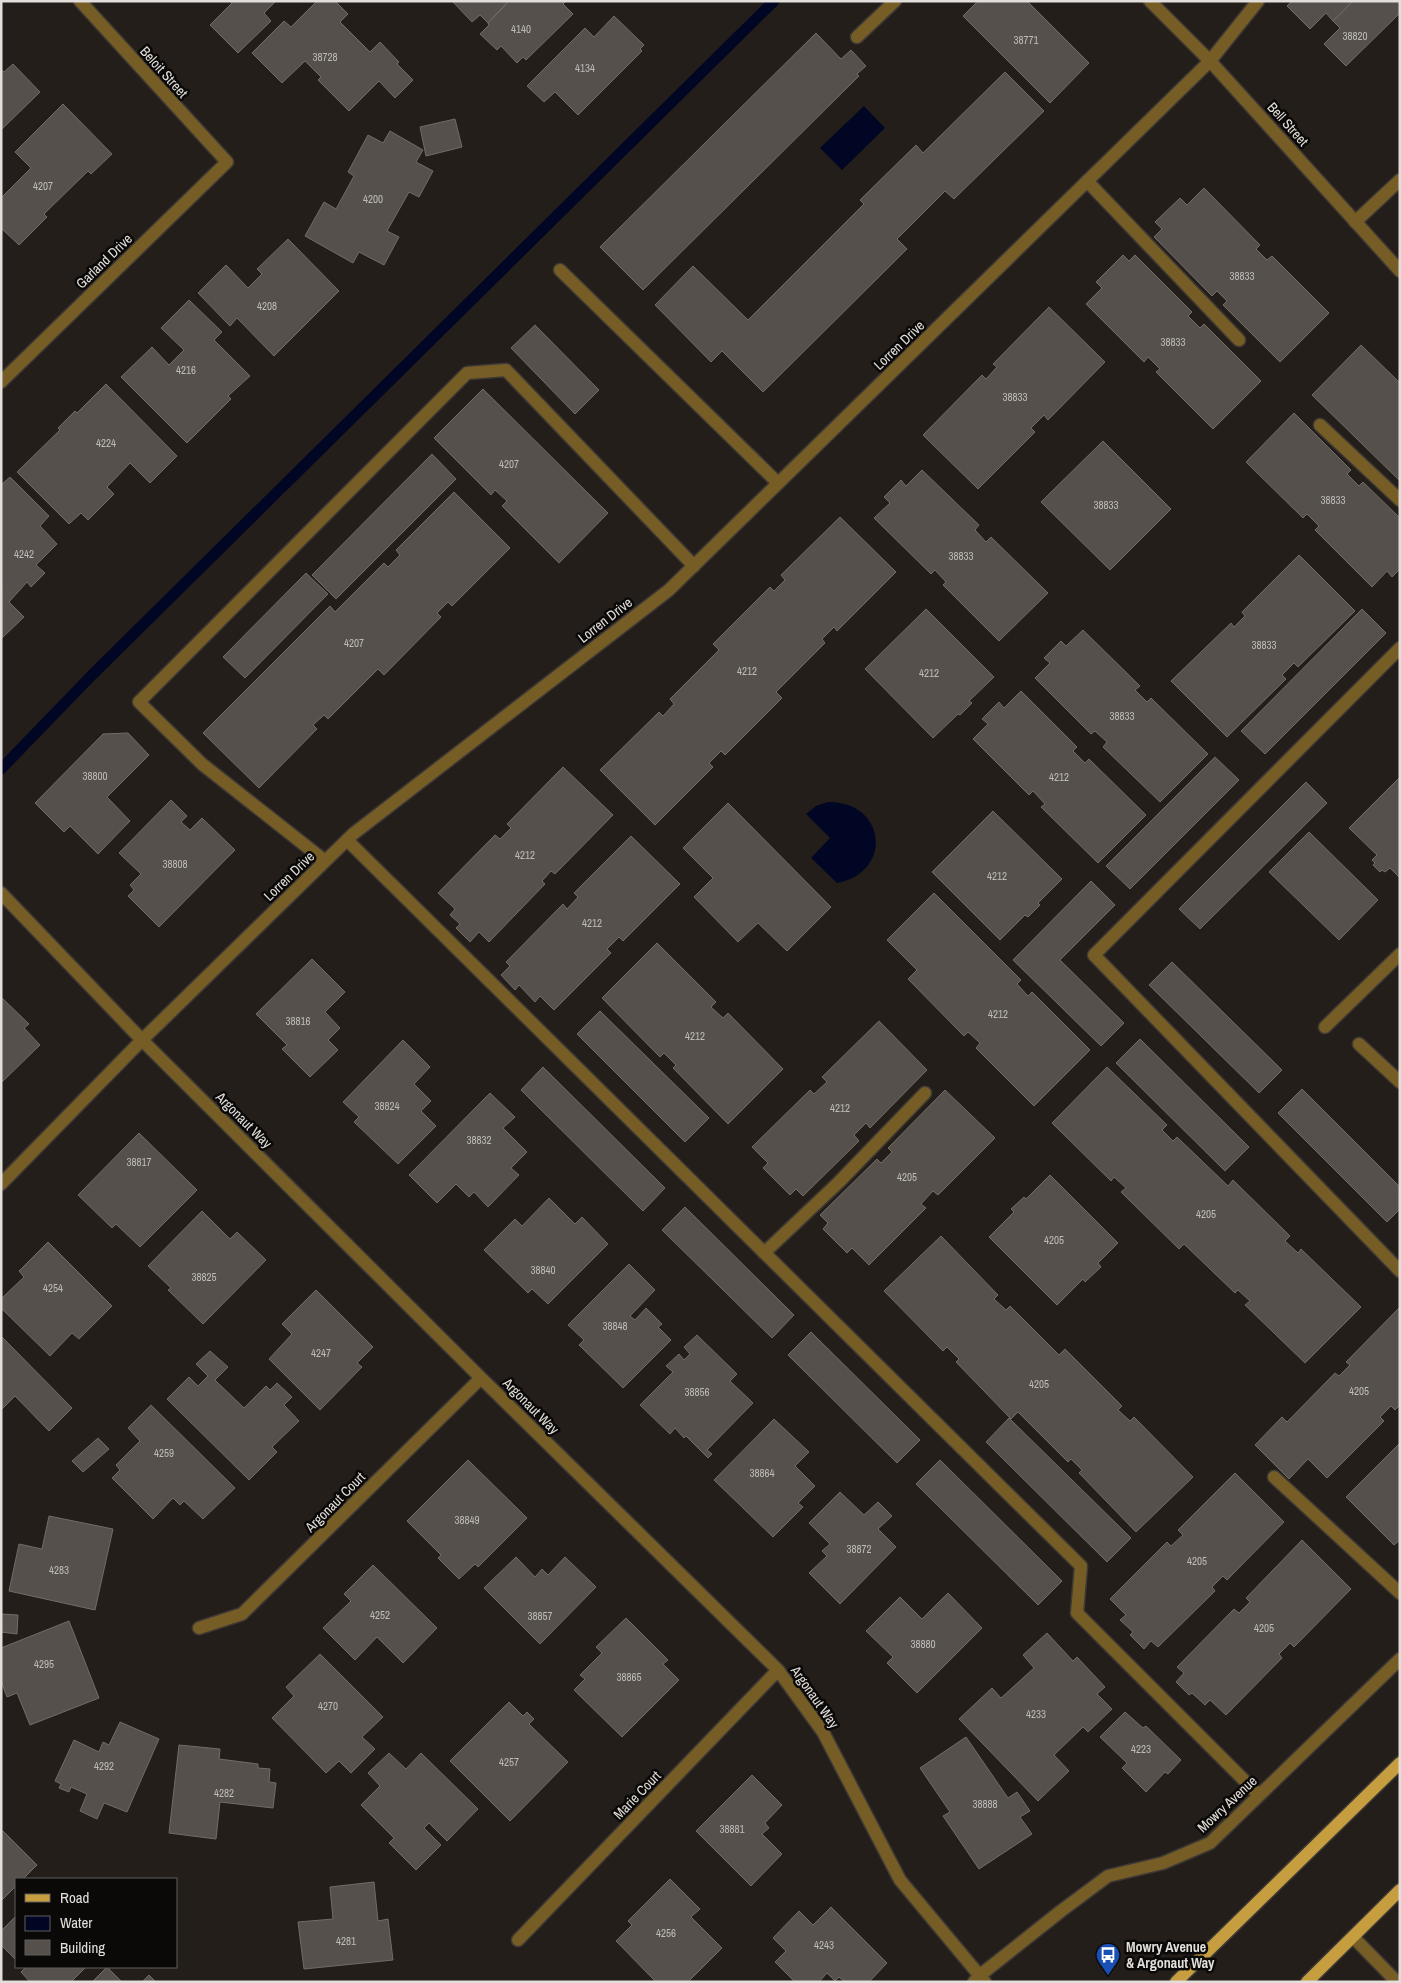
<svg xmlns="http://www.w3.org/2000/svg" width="1401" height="1983" font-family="'Archivo Narrow',sans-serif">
  <rect width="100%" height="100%" fill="#231e1a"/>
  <!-- water -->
  <path fill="#000624" d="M864,106L885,128L842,170L820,148Z
    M828,802C886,801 894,872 837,883L811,858L830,838L806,814L816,806Z"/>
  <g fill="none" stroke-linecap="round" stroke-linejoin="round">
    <!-- stream -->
    <path stroke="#000624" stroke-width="11" d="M1,769L92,675L774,1"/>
  </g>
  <!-- building -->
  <path fill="#55504b" stroke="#726c67" d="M231,1H276L264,13L271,21L238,53L210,25L232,3Z
    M317,1H335L348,14L340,22L370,52L380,42L399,62L397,64L413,80L395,98L379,81L349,111L318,80L321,77L305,61L282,83L252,53L284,21L291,27Z
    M452,1H509L488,23L480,15L472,22Z
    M509,1H566L563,4L573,14L526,60L523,57L517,63L501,46L497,50L480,34L489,25L488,23Z
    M978,1H1027L1089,63L1050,103L963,16Z
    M1292,1H1353L1333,21L1326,13L1310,29L1287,6Z
    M1353,1H1400V13L1346,66L1324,44L1340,28L1333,21Z
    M614,16L644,45L640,49L642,51L578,115L555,92L544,102L527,86L585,28L594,37Z
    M816,33L841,59L851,50L866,66L857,74L859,76L643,290L600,247Z
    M13,64L40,92L1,130V70L4,72Z
    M1005,72L1044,111L954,199L945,191L897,239L907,249L763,392L722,351L711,362L655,305L693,266L748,320L864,204L860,200L916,145L923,153Z
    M63,104L112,154L91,174L88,171L44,214L47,217L19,245L1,228V198L31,168L15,152Z
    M455,119L462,147L426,156L420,127Z
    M390,131L423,150L416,162L433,171L419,197L409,192L387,231L399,237L384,265L359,252L353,263L305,236L324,202L336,209L354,176L348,172L368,135L383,143Z
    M1204,188L1260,245L1256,249L1267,260L1272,256L1329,313L1280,362L1223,305L1227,301L1217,291L1212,296L1154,237L1162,229L1155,222L1180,198L1187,205Z
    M288,239L339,291L274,356L237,318L230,326L198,293L226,265L248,288L262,274L257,269Z
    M1123,255L1129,261L1135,255L1192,312L1188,316L1200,328L1204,324L1261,381L1213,429L1156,372L1160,369L1148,357L1144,362L1086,304L1102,288L1096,282Z
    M189,300L222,332L214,340L250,376L228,396L231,399L187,443L121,377L152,347L169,365L184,350L161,328Z
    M1049,307L1105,362L1048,420L1044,415L1031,428L1035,432L978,489L923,435L982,375L986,379L997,367L993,364Z
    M535,325L599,390L575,414L511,348Z
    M1361,345L1400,383V481L1312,395Z
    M106,384L177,456L150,483L130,463L107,487L114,494L88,520L81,513L69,524L17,472L60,430L58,428L75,411L77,413Z
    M483,389L608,513L559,563L502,506L507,501L495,490L491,495L434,438Z
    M1294,413L1351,470L1347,474L1359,486L1363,482L1400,518V569L1392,577L1387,571L1372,587L1315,530L1319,526L1307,514L1303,518L1246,462Z
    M1103,441L1171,509L1110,570L1041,502Z
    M432,454L456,479L336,599L312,575Z
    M922,470L979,525L975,530L986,542L991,537L1048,593L999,641L943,585L946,582L935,570L931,574L874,518L890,503L884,497L901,480L906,486Z
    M10,477L49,516L40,526L57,544L36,565L45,573L31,587L27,582L9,602L24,617L2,638L1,485Z
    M454,492L510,548L452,606L448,602L437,613L441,617L384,675L378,669L328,719L324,715L313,725L317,729L259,788L203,733L330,606L335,612L384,563L388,567L400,555L396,550Z
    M840,517L896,572L837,631L834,627L822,639L825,643L776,692L782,698L725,755L721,751L709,763L713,767L655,825L600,770L659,712L663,716L674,704L670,699L719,650L713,644L770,587L774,591L785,580L781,575Z
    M1299,555L1355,611L1298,667L1294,663L1282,675L1286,679L1227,737L1171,681L1231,623L1234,627L1245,616L1242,612Z
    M306,573L328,594L245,678L223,657Z
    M926,609L994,677L969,701L972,703L960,715L958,714L933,738L865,669Z
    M1362,609L1386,633L1265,754L1241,731Z
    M1083,630L1140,686L1135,690L1147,702L1151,698L1208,754L1160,802L1103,747L1107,742L1095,731L1091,734L1035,678L1050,663L1044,658L1061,641L1066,646Z
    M1021,691L1077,747L1073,751L1085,763L1089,759L1146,815L1098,863L1041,807L1045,804L1033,791L1029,795L973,739L988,724L982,719L999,702L1004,708Z
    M128,733L149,755L107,797L130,821L98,854L70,826L64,832L35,803L103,734Z
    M1215,757L1239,780L1130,889L1106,866Z
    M563,767L613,815L555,874L551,871L542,881L545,884L489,942L479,932L470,942L456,928L460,924L450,915L455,909L438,893L495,835L500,839L511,828L507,824Z
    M1400,777V878L1390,868L1385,872L1382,870L1380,872L1373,865L1375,863L1372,860L1377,855L1349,828Z
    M1306,782L1327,803L1200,929L1179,909Z
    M171,800L187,816L181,822L190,830L202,818L235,850L159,927L128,896L134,890L130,885L141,874L119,853Z
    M728,803L831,907L787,951L758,923L738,942L694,897L713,878L683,848Z
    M993,811L1062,879L1038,903L1040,905L1028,917L1025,915L1000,940L932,872Z
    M1309,832L1378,900L1339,940L1269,872Z
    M631,836L680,884L623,941L619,937L607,949L611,953L554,1010L540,996L535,1002L519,985L515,990L501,975L510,966L506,962L563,904L567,909L578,897L574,893Z
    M1091,881L1115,905L1060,960L1124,1023L1101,1046L1013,960Z
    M934,893L1021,980L1017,984L1028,996L1032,992L1090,1050L1034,1106L976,1048L980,1043L968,1032L964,1036L908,979L917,970L887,940Z
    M657,943L716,1002L711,1007L723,1018L728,1013L783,1069L728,1124L673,1068L676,1065L664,1053L660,1057L602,998Z
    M312,959L345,992L325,1012L340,1028L328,1040L338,1050L310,1077L282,1049L287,1045L256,1014Z
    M1172,962L1282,1070L1259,1093L1149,985Z
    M1,997L29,1024L24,1028L40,1045L1,1083Z
    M600,1011L709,1118L685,1142L577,1034Z
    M879,1021L927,1070L870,1128L866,1123L854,1135L859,1141L803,1196L796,1189L790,1195L763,1168L768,1163L752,1147L810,1090L814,1094L827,1082L822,1077Z
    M1140,1039L1249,1147L1225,1171L1116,1063Z
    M403,1040L430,1067L414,1084L431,1101L421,1111L436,1126L398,1164L354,1122L359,1117L343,1102Z
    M543,1067L665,1188L643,1211L521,1090Z
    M1107,1067L1167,1125L1162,1130L1173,1141L1177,1137L1228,1186L1233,1180L1290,1236L1285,1241L1298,1253L1301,1249L1361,1307L1305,1363L1245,1305L1250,1301L1238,1290L1235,1293L1184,1244L1179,1249L1121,1192L1126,1188L1114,1177L1111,1181L1052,1123Z
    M1302,1089L1400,1187V1209L1387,1222L1278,1113Z
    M945,1090L995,1138L938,1195L933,1191L921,1204L926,1208L869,1265L852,1248L847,1253L823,1229L828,1223L820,1215L877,1159L881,1163L892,1152L888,1148Z
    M490,1093L515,1117L503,1128L527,1152L511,1168L519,1175L488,1207L474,1192L469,1197L456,1184L437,1203L409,1175Z
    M139,1133L197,1190L140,1247L116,1224L112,1228L78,1195Z
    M1050,1175L1118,1243L1098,1263L1101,1267L1085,1282L1083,1279L1057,1305L989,1237L1014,1212L1011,1209L1024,1197L1026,1199Z
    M549,1198L575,1224L582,1217L608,1244L548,1304L532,1289L528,1293L484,1250L515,1219L522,1226Z
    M685,1207L794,1315L772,1338L662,1230Z
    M202,1211L230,1239L237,1232L266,1260L203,1324L168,1290L171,1288L148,1266Z
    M941,1236L998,1295L994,1299L1006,1310L1010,1306L1059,1355L1065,1349L1122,1406L1118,1410L1130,1421L1134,1417L1193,1477L1136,1532L1079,1473L1082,1470L1071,1459L1068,1462L1018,1412L1011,1419L956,1362L959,1359L947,1347L943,1351L884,1291Z
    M48,1242L112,1306L79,1339L72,1333L50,1356L2,1309L1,1310V1299L24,1277L19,1271Z
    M629,1264L655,1290L630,1316L635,1320L646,1308L662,1324L658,1327L671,1340L623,1388L579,1345L584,1340L568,1325Z
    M316,1290L373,1347L357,1363L362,1367L320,1410L269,1359L292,1334L282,1324Z
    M1400,1307V1405L1395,1410L1391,1406L1380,1417L1384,1421L1327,1478L1308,1459L1289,1479L1255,1445L1282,1417L1287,1422L1335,1373L1339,1376L1350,1365L1346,1362Z
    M811,1332L920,1440L897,1463L788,1355Z
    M697,1335L737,1374L730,1381L753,1403L707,1450L712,1454L708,1458L686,1436L684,1438L675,1428L670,1434L640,1405L673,1372L666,1366L679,1354L684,1360L690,1354L684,1347Z
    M1,1336L72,1408L49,1431L15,1396L1,1410Z
    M210,1351L228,1367L215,1380L244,1408L266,1386L270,1390L277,1383L292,1397L284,1405L299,1421L272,1447L277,1452L249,1480L167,1399L189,1377L198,1386L208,1376L196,1364Z
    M151,1405L235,1488L203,1519L184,1501L180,1505L173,1498L153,1519L112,1478L120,1470L116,1465L140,1441L128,1428Z
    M1009,1418L1131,1538L1107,1562L986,1442Z
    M774,1419L809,1452L795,1466L815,1486L798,1503L803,1507L773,1537L714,1480Z
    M98,1438L109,1449L83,1472L72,1461Z
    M1400,1443V1540L1394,1545L1346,1497Z
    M468,1460L527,1518L478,1567L475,1564L459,1579L438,1558L441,1555L407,1521Z
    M940,1460L1062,1581L1038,1605L916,1484Z
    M1235,1473L1284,1522L1227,1580L1223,1576L1212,1587L1215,1591L1158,1647L1151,1641L1144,1649L1130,1635L1133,1632L1120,1620L1126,1615L1110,1599L1167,1542L1171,1546L1183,1535L1178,1530Z
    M840,1492L864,1515L878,1502L892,1516L878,1529L896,1547L840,1604L809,1573L827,1556L822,1551L830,1544L809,1523Z
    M49,1516L113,1529L95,1610L9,1591L19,1544L42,1549Z
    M1302,1540L1351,1589L1294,1647L1290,1643L1279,1654L1282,1658L1226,1715L1210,1700L1205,1705L1192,1693L1189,1695L1176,1682L1184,1673L1177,1667L1234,1609L1239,1613L1250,1602L1246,1598Z
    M516,1557L535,1577L542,1569L548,1575L565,1557L596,1587L540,1644L484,1588Z
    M373,1565L437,1628L403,1663L377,1637L355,1660L323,1628L351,1601L344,1594Z
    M948,1593L982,1628L917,1693L887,1663L893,1657L866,1631L900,1597L922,1619Z
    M1,1614L18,1615L17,1634L1,1632Z
    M626,1618L668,1660L663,1664L679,1680L622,1737L574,1690L585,1679L580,1675L602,1653L596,1647Z
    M69,1621L99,1698L30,1725L17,1693L7,1697L1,1681V1648Z
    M1047,1633L1073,1661L1077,1657L1105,1687L1097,1694L1112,1709L1088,1732L1083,1727L1054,1755L1069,1771L1038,1801L959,1719L992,1688L1001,1698L1034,1668L1023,1655Z
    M320,1654L383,1717L362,1737L375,1749L351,1773L339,1761L326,1773L272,1718L294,1696L286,1687Z
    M509,1702L523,1716L527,1712L534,1719L529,1724L568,1762L510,1821L450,1761Z
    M1125,1712L1143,1728L1146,1726L1181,1760L1168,1774L1165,1772L1146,1792L1122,1768L1127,1763L1100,1737Z
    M120,1722L159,1739L127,1812L104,1803L97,1819L80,1811L87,1794L71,1787L69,1792L59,1788L61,1784L55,1781L74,1740L99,1752L103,1742L109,1745Z
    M966,1737L1008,1798L1017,1792L1030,1811L1020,1817L1032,1834L979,1869L943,1816L950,1812L920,1768Z
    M179,1745L220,1749L219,1759L258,1764V1768L270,1769L269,1782L276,1783L273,1808L220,1802L216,1839L169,1833Z
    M389,1753L406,1769L421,1753L478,1809L447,1841L429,1823L424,1828L441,1845L416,1870L389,1843L394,1838L361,1805L380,1786L368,1773Z
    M752,1775L782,1805L765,1823L769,1828L762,1834L782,1854L751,1886L696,1831Z
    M3,1831L37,1865L23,1879H16V1886L1,1901V1832Z
    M670,1879L700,1909L691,1917L722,1948L688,1982H656L616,1941L632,1925L628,1921Z
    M374,1882L378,1921L388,1919L393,1960L304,1969L298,1922L333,1919L330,1887Z
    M831,1907L887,1963L869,1982H845L839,1977L835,1981L827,1973L819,1982H795L775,1962L786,1951L773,1938L799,1911L813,1925Z
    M16,1916V1960L1,1945V1931Z
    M23,1967H86L71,1982H30L21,1972L25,1968Z
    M107,1967L122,1982H92Z
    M149,1975L156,1982H142Z"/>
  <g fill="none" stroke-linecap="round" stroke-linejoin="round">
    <defs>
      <path id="lane" d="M857,37L895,1
        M1087,181L1239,340
        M1355,222L1400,180
        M560,270L778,483
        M1320,425L1400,500
        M1400,648L1094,955L1400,1271
        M347,840L1081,1566L1077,1613L1259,1795
        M325,861L202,764L139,702L467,373L506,370L694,566
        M1325,1027L1400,954
        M1359,1044L1400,1082
        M764,1253L839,1182L925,1093
        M1274,1477L1400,1593
        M1353,1937L1397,1982"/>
      <path id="street" d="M1150,1L1210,61L1400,271
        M1,382L227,162L80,1
        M1,893L142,1040L481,1378L778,1670L823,1732L900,1880L985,1982
        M1,1184L142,1040L353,834L669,590L1210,61L1258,1
        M199,1628L242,1614L481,1378
        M518,1940L778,1670
        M974,1982L979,1976L1061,1911L1108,1876L1163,1863L1210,1843L1400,1659"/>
      <path id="primary" d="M1176,1982L1400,1763
        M1307,1982L1400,1890"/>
    </defs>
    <!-- lane casing -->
    <use href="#lane" stroke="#3e3935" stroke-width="15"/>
    <!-- street casing -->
    <use href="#street" stroke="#3e3935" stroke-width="15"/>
    <!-- primary casing -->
    <use href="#primary" stroke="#3e3935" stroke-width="15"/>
    <!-- lane -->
    <use href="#lane" stroke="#765d25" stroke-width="12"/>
    <!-- street -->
    <use href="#street" stroke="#765d25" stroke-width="12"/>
    <!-- primary -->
    <use href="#primary" stroke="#c69d3f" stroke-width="12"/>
  </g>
  <!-- icons -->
  <defs>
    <symbol id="bus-pin" viewBox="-11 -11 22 30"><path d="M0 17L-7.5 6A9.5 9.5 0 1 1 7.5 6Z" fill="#1a4fb4" stroke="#0b0907"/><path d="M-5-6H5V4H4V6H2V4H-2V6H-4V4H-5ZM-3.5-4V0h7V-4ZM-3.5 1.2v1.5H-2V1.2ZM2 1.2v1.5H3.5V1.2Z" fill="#fff"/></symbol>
  </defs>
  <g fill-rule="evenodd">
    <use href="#bus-pin" x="1094" y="1941" width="28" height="38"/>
  </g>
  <g text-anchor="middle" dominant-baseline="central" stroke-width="5" stroke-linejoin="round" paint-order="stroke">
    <!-- number labels -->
    <g font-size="11" fill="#bebab7">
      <text x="521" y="29">4140</text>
      <text x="1355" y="36">38820</text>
      <text x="1026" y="40">38771</text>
      <text x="325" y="57">38728</text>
      <text x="585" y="68">4134</text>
      <text x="43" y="186">4207</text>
      <text x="373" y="199">4200</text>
      <text x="1242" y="276">38833</text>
      <text x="267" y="306">4208</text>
      <text x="1173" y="342">38833</text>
      <text x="186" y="370">4216</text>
      <text x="1015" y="397">38833</text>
      <text x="106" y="443">4224</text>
      <text x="509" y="464">4207</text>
      <text x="1333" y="500">38833</text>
      <text x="1106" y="505">38833</text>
      <text x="24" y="554">4242</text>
      <text x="961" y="556">38833</text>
      <text x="354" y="643">4207</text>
      <text x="1264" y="645">38833</text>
      <text x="747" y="671">4212</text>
      <text x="929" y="673">4212</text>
      <text x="1122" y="716">38833</text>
      <text x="95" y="776">38800</text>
      <text x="1059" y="777">4212</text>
      <text x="525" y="855">4212</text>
      <text x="175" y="864">38808</text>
      <text x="997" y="876">4212</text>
      <text x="592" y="923">4212</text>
      <text x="998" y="1014">4212</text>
      <text x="298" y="1021">38816</text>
      <text x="695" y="1036">4212</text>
      <text x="387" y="1106">38824</text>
      <text x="840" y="1108">4212</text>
      <text x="479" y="1140">38832</text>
      <text x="139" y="1162">38817</text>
      <text x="907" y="1177">4205</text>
      <text x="1206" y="1214">4205</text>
      <text x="1054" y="1240">4205</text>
      <text x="543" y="1270">38840</text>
      <text x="204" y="1277">38825</text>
      <text x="53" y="1288">4254</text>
      <text x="615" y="1326">38848</text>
      <text x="321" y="1353">4247</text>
      <text x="1039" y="1384">4205</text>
      <text x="1359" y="1391">4205</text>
      <text x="697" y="1392">38856</text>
      <text x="164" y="1453">4259</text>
      <text x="762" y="1473">38864</text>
      <text x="467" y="1520">38849</text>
      <text x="859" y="1549">38872</text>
      <text x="1197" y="1561">4205</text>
      <text x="59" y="1570">4283</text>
      <text x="380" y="1615">4252</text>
      <text x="540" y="1616">38857</text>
      <text x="1264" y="1628">4205</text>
      <text x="923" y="1644">38880</text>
      <text x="44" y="1664">4295</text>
      <text x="629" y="1677">38865</text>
      <text x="328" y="1706">4270</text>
      <text x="1036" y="1714">4233</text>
      <text x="1141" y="1749">4223</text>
      <text x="509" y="1762">4257</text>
      <text x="104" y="1766">4292</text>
      <text x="224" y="1793">4282</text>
      <text x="985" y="1804">38888</text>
      <text x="732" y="1829">38881</text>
      <text x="666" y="1933">4256</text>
      <text x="346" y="1941">4281</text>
      <text x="824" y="1945">4243</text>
    </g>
    <!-- street labels -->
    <g font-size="14" fill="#e1dedb" stroke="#0b0907">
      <text transform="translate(164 72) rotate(48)">Beloit Street</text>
      <text transform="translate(1288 124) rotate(48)">Bell Street</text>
      <text transform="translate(104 261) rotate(-44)">Garland Drive</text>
      <text transform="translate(899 345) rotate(-44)">Lorren Drive</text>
      <text transform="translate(605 620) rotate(-38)">Lorren Drive</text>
      <text transform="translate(289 876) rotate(-44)">Lorren Drive</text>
      <text transform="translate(244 1120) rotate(45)">Argonaut Way</text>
      <text transform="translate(531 1406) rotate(45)">Argonaut Way</text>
      <text transform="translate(335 1502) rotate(-45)">Argonaut Court</text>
      <text transform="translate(815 1697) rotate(55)">Argonaut Way</text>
      <text transform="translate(637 1795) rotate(-46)">Marie Court</text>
      <text transform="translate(1227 1804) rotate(-43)">Mowry Avenue</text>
    </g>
    <!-- poi labels -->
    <g font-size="14" font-weight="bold" fill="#e1dedb" stroke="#0b0907" text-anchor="start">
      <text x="1126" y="1947">Mowry Avenue<tspan x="1126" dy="16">&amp; Argonaut Way</tspan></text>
    </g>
  </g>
  <!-- border -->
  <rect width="1401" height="1983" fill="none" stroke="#e1dedb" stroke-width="5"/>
  <!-- legend -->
  <rect x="15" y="1878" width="162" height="90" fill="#0b0907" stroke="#615e5c"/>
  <rect x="25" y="1894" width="25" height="8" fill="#c69d3f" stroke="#615e5c"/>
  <text x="60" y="1903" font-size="15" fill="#e1dedb">Road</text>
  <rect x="25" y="1916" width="25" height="15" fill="#000624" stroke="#615e5c"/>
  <text x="60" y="1928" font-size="15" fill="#e1dedb">Water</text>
  <rect x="25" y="1940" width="25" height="15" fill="#55504b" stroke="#615e5c"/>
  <text x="60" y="1953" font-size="15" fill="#e1dedb">Building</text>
</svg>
